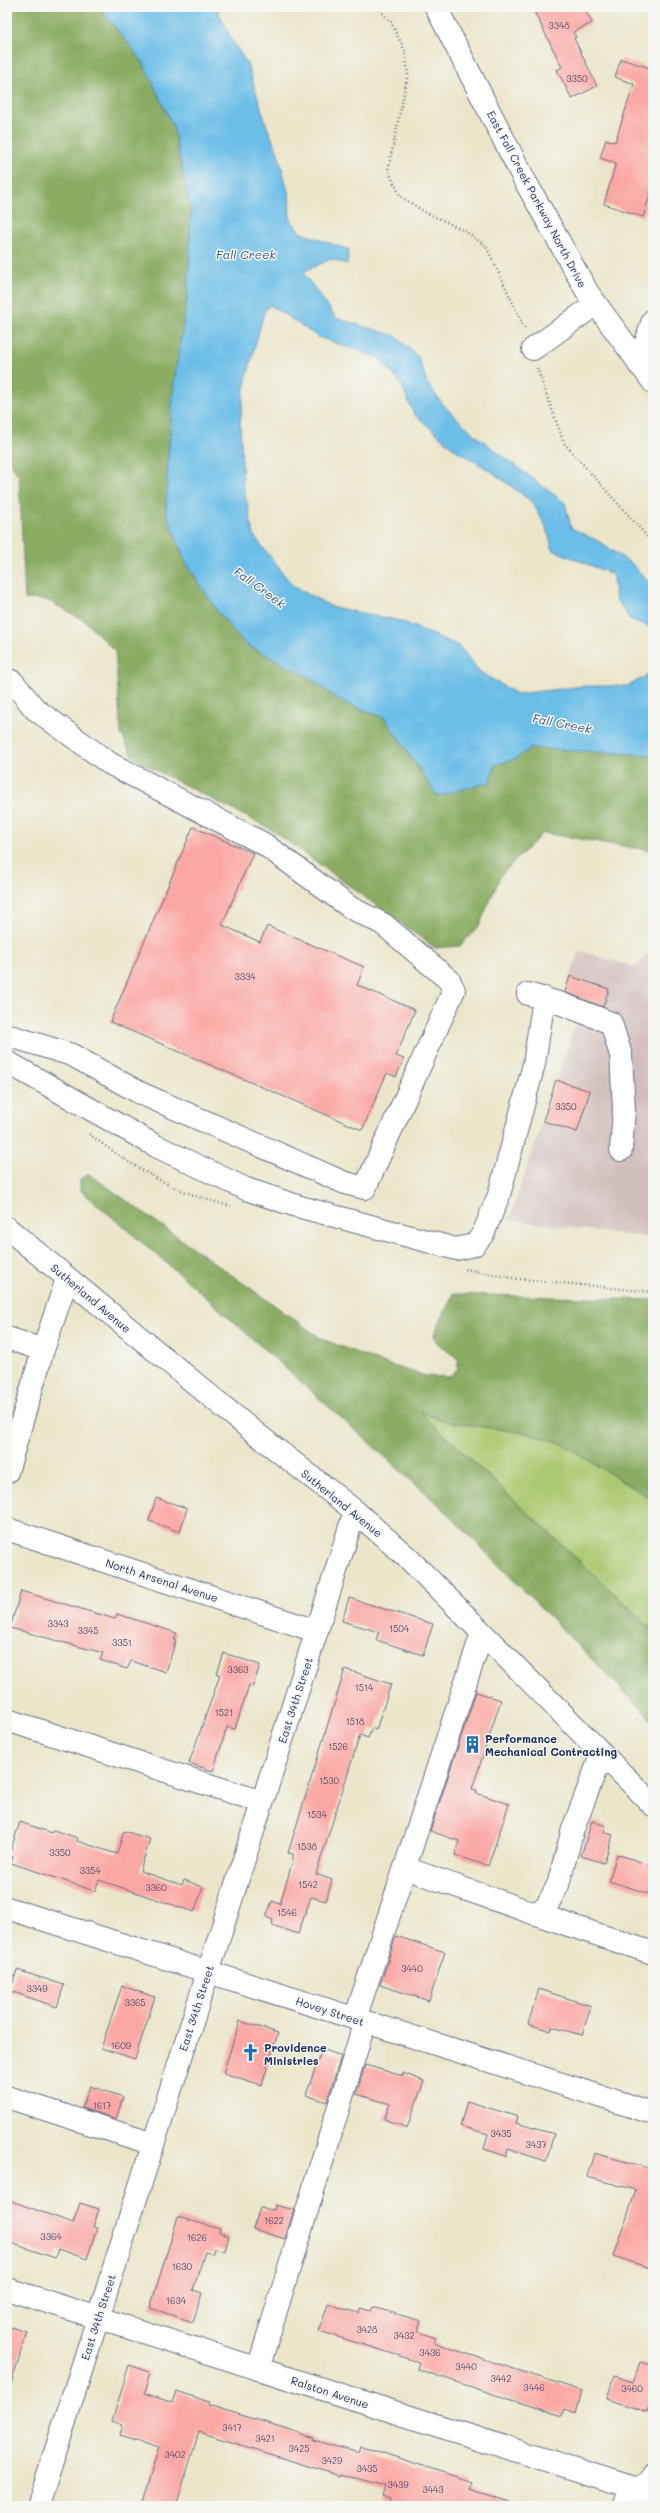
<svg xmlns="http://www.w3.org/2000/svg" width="660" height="2513" font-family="Mali,sans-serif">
  <rect width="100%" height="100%" fill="#f6f6f2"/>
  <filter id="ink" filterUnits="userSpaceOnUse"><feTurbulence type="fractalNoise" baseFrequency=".025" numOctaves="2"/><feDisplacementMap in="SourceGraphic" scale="8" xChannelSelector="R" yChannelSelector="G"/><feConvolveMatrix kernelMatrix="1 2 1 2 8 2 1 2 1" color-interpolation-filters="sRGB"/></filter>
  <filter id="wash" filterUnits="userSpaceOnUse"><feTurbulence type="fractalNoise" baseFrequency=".012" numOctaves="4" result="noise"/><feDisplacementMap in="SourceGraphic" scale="16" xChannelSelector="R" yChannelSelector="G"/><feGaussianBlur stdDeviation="0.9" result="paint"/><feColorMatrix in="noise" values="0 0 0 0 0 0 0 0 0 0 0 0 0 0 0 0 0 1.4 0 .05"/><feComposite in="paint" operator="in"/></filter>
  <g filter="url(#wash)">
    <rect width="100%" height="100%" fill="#ebe6ca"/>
    <!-- industrial -->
    <path fill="#d1bfbe" d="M653,948V1238L509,1220L543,1121L577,1132L556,1080L582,1004L602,1011L609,989L570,976L580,951L635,967Z"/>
    <!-- green -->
    <path fill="#acc86f" stroke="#647c66" d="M419,1411L444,1421L531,1434L561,1443L653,1500V1630Z"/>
    <!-- forest -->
    <path fill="#89ac62" stroke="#526e60" d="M7,7H99L143,62L173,126L191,211L188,293L174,383L168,458L166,511L185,561L218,612L245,644L309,677L341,701L385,718L437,796L495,765L515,759L531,748L653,755V851L543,833L501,875L479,926L460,946L435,948L272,830L134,759L121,734L115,651L85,621L47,600L25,599L19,476L7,459Z
      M89,1174L322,1339L383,1363L426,1376L449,1377L458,1368V1359L436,1342L434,1334L453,1294L653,1300V1500L561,1443L531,1434L444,1421L420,1412L653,1630V1721L441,1507L191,1284L80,1190V1179Z"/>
    <!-- water -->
    <path fill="#6cbee8" stroke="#4476a3" d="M99,7H216L233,42L247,63L266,124L278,153L289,195L290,218L299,232L349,250L347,264L331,259L303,272L336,318L396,336L418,357L427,383L445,407L475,435L565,503L571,528L598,541L632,564L653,587V628L630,619L616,599L612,574L553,550L545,524L531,501L492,472L456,450L414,414L401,384L379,358L318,337L270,305L264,312L244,388L240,424L243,484L254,536L293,586L332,607L401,621L459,646L480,672L517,694L584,686H628L646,676L653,666V755L531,748L515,759L495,765L490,782L437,796L385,718L340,701L309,677L245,644L218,612L185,561L166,511L168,458L174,383L188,293L191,211L173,126L143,62Z"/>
    <g id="blocks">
      <!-- building -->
      <path fill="#fba8a4" d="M532,7H584L592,23L573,32L576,37L574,38L597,86L572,99L557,70L562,67Z
        M621,59L653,69V185L643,217L604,204L616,163L600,158L606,139L615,142L634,84L615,77Z
        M193,827L253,853L222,925L260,942L267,926L364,967L357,985L415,1010L396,1056L404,1059L396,1077L387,1073L362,1130L110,1022Z
        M570,976L609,989L603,1007L565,992Z
        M556,1080L590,1091L577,1132L543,1121Z
        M156,1498L187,1508L180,1532L149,1521Z
        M21,1591L115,1619L117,1614L177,1633L174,1639L176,1640L166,1672L131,1661L127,1669L100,1660L103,1653L10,1628Z
        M349,1598L433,1624L423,1655L376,1640L379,1632L342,1621Z
        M224,1653L260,1665L253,1686L249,1685L235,1729L227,1727L213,1771L189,1763L220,1675L217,1674Z
        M345,1669L391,1684L376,1730L372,1728L368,1738L360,1735L316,1874L332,1880L326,1901L311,1897L298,1934L272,1925L273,1920L266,1917L272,1901L280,1904L293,1860V1854L288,1853Z
        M476,1692L501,1700L472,1789L477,1790L476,1793L509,1804L488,1866L455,1855L459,1841L430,1831Z
        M592,1821L606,1826L604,1832L613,1835L604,1863L581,1856Z
        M20,1822L52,1833L53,1830L78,1838L77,1841L117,1854L124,1831L150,1839L140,1871L182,1885L184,1880L203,1887L194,1912L99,1880L95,1891L11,1863L13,1857L9,1855Z
        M617,1854L653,1866V1895L609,1881Z
        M396,1936L445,1952L429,2001L380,1985Z
        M17,1970L64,1985L57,2007L10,1991Z
        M122,1986L155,1997L135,2059L101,2048Z
        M539,1989L591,2006L582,2035L552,2027L551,2031L528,2024Z
        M240,2021L278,2033L262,2085L223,2073Z
        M322,2049L341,2056L327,2102L306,2095Z
        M365,2065L403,2076V2073L424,2081L407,2128L384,2119L390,2104L356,2094Z
        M90,2086L123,2097L116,2119L82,2108Z
        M467,2101L518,2117L516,2123L554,2134L546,2161L508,2149L506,2156L484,2149L488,2134L460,2126Z
        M594,2153L653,2169V2269L614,2256L636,2190L587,2177Z
        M11,2201L73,2223L80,2203L99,2209L93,2227L97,2228L87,2259L58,2249L55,2258L8,2242L11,2235L7,2234V2215Z
        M275,2205L294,2210L285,2239L253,2229L260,2208L274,2210Z
        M178,2217L220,2229L219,2233L229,2236L225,2251L214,2248L212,2254L205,2252L193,2290L202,2293L193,2322L150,2308Z
        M328,2304L359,2313L360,2308L371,2311L373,2307L421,2321L418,2332L436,2338L434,2343L582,2391L576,2413L565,2409L563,2416L496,2395L417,2369L419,2362L319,2331Z
        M7,2326L27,2332L11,2384L7,2383Z
        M640,2362L653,2366V2393L647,2412L607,2399L614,2376L633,2382Z
        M129,2365L150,2372L144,2393L173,2403L177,2391L209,2402L208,2405L281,2427L314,2438L313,2440L359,2453L361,2447L374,2450L472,2482L470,2489L510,2502V2506H388L390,2500L382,2497L385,2486L340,2474V2476L199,2432L176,2506H141L159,2447L120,2435L123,2425L112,2421Z"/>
    </g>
  </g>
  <g filter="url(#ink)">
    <use href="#blocks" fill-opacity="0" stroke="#646f84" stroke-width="1"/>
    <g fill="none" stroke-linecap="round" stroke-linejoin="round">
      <defs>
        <path id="minor" d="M533,349L596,304
          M639,365L653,320
          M7,679L13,682L35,709L109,763L264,844L351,908L383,924L449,980L454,990L365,1188L345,1183L140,1093L72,1055L7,1035
          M528,994L562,1004L611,1023L621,1055L624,1110L621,1150
          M7,1062L156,1146L246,1189L297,1206L456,1249L474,1245L483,1234L499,1195L534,1064L544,998
          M7,1338L43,1350
          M7,1472L43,1350L67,1279
          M355,1511L409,1559L653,1805
          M7,1529L316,1631
          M7,1720L262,1802
          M405,1868L533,1913L545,1909L558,1885L573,1829L602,1753
          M7,1908L653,2113
          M533,1913L653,1953
          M355,2019L482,1633
          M7,2097L153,2144
          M7,2289L653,2494
          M258,2369L365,2022
          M623,2506C629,2486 645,2491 653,2475"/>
        <path id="major" d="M436,7L525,181L588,293L653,382
          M7,1228L249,1428L355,1511L38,2506"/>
      </defs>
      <!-- minor casing -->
      <use href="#minor" stroke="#646f84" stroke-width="24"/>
      <!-- major casing -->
      <use href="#major" stroke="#646f84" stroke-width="24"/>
      <!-- path -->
      <path stroke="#646f84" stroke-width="2.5" stroke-dasharray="1 3" stroke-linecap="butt" d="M377,7L391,22L405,51L408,74L388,170L400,196L423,211L465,231L486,246L525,329
        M537,368L564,443L653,543
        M89,1134C133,1167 176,1194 231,1206
        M465,1269L512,1278L653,1292"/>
      <!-- minor -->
      <use href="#minor" stroke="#fff" stroke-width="22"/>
      <!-- major -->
      <use href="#major" stroke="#fff" stroke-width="22"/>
    </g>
  </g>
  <!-- icons -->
  <defs>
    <symbol id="building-bare" viewBox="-9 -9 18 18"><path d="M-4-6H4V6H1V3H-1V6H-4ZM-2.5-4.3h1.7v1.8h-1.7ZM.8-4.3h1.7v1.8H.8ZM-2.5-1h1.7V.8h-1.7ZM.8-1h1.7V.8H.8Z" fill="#1f6fb2" stroke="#f6f6f2" stroke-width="2.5" paint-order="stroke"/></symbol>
    <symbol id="church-bare" viewBox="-9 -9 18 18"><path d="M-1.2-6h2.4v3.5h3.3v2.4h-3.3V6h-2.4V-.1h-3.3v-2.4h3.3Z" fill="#1f6fb2" stroke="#f6f6f2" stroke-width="2.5" paint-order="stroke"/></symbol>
  </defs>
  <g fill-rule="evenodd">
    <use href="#building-bare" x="460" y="1732" width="25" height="25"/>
    <use href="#church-bare" x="238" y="2040" width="25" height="25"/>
  </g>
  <g text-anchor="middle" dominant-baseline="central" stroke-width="3" stroke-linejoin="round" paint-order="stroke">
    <!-- number labels -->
    <g font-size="9" fill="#534d70">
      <text x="559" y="25">3348</text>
      <text x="577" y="78">3350</text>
      <text x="245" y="976">3334</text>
      <text x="566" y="1106">3350</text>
      <text x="58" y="1623">3343</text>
      <text x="399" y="1628">1504</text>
      <text x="88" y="1630">3345</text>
      <text x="122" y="1642">3351</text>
      <text x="238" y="1669">3363</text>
      <text x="364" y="1687">1514</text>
      <text x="224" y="1712">1521</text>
      <text x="355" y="1721">1518</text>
      <text x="338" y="1746">1526</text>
      <text x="329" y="1780">1530</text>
      <text x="317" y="1814">1534</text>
      <text x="307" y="1846">1538</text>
      <text x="60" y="1852">3350</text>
      <text x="90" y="1870">3354</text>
      <text x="308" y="1884">1542</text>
      <text x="156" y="1887">3360</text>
      <text x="287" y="1912">1546</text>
      <text x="412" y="1968">3440</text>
      <text x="37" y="1988">3349</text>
      <text x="135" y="2002">3365</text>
      <text x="121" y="2045">1609</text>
      <text x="102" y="2105">1617</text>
      <text x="501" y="2133">3435</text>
      <text x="536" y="2144">3437</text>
      <text x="274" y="2220">1622</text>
      <text x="51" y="2236">3364</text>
      <text x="197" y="2237">1626</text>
      <text x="182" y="2266">1630</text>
      <text x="176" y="2300">1634</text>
      <text x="367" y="2329">3428</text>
      <text x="404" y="2335">3432</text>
      <text x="430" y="2352">3436</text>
      <text x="466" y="2366">3440</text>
      <text x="501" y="2378">3442</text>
      <text x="534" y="2387">3446</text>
      <text x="632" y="2388">3460</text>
      <text x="232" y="2427">3417</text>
      <text x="265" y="2438">3421</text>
      <text x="299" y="2448">3425</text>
      <text x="175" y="2454">3402</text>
      <text x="332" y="2460">3429</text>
      <text x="367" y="2468">3435</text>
      <text x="398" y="2484">3439</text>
      <text x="433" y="2489">3443</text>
    </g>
    <!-- street labels -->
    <g font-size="11" fill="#1b2f5e" stroke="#f6f6f2">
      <text transform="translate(537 199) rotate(62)">East Fall Creek Parkway North Drive</text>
      <text transform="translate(91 1298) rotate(40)">Sutherland Avenue</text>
      <text transform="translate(342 1503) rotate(39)">Sutherland Avenue</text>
      <text transform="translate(162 1580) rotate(18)">North Arsenal Avenue</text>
      <text transform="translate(295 1700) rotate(-72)">East 34th Street</text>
      <text transform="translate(196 2008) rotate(-72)">East 34th Street</text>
      <text transform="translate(330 2011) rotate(18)">Hovey Street</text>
      <text transform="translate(98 2317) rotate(-72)">East 34th Street</text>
      <text transform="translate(330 2392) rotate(18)">Ralston Avenue</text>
    </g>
    <!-- poi labels -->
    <g font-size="11" font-weight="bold" fill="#1b2f5e" stroke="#f6f6f2" text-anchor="start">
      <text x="485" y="1738">Performance<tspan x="485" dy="13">Mechanical Contracting</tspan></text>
      <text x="264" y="2047">Providence<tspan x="264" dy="13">Ministries</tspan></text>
    </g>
    <!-- water labels -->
    <g font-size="12" font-style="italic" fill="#335a87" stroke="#f6f6f2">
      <text x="246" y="254">Fall Creek</text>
      <text transform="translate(260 587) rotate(36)">Fall Creek</text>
      <text transform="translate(562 723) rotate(11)">Fall Creek</text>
    </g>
  </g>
  <!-- margin -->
  <rect width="660" height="2513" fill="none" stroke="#f6f6f2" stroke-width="24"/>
</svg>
